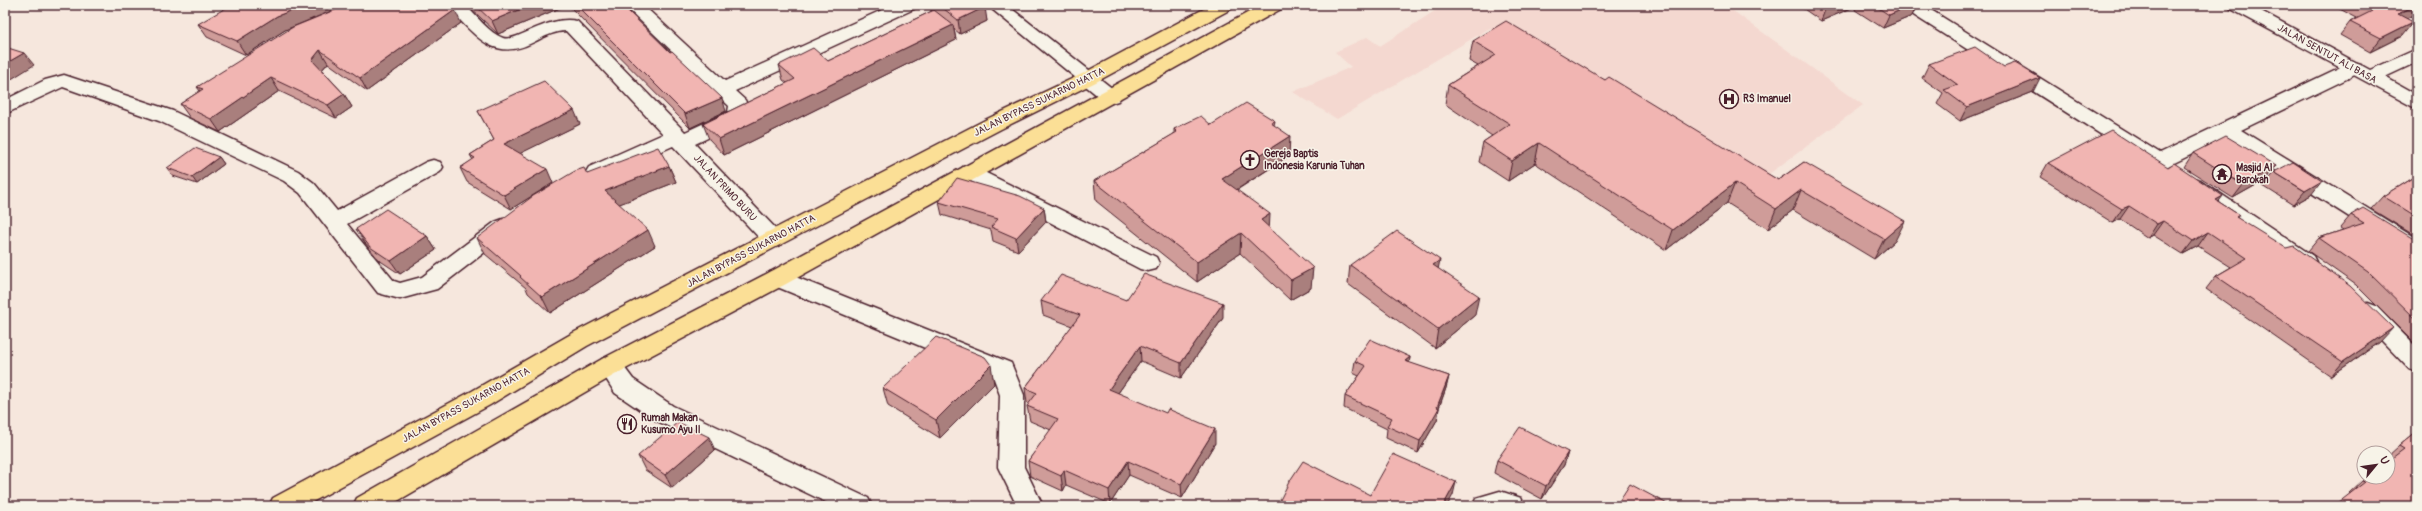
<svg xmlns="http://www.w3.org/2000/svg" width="2422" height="511" font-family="Pangolin,sans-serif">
  <rect width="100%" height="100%" fill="#f6e7dd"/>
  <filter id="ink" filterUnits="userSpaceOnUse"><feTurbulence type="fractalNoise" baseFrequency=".025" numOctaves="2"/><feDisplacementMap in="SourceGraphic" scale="8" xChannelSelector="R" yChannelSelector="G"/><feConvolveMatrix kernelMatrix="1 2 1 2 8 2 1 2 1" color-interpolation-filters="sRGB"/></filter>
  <g filter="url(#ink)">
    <!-- built -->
    <path fill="#f4d8d0" d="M1444,5H1725L1863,105L1750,188L1490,28L1337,119L1293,92L1351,67L1335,52L1367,37L1380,46Z"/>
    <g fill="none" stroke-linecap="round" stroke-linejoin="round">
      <defs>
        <path id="street" d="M425,5H465C476,15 489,33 503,38C516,43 549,14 577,21L685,132L728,112L729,106L624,5H643L725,81L893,5H917L914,9L735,91L745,100L750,112L742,122L695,144L781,234L784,239L781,244L773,247L765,244L673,146L603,177L596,179L589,177L586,172L589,167L663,134L566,31C554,31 544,37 534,42C495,62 478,38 452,12C440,15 433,16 425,5Z
          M987,5H1007L1118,93L1121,97L1118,101L1111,103L1104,101Z
          M1901,5H1923L2160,153L2347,64L2354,62L2361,64L2364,68L2361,72L2241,130L2417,239V257L2409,255L2225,138L2166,167L2159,169L2152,167L1904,9Z
          M64,75L173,111L298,171L314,183L337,211L426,162L433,160L440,162L443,167L440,172L347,224L394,281L400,283L422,277L495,222L503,219L511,222L514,227L511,232L437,289L400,299L378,293L300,193L284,181L159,121L63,87L5,114V100L45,80Z
          M970,165L1156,257L1159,263L1156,269L1148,271L1140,269L963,177L960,172L963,167Z
          M2193,178L2200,180L2313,256L2316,262L2313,268L2305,270L2297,268L2186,190L2183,185L2186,180Z
          M778,270L1011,363L1024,395V467L1043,506H1017L998,467L1000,395L993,376L770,284L767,278L770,272Z
          M2368,303L2376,306L2417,348V372L2409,369L2360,318L2357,312L2360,306Z
          M610,357L618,359L633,379L673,406L868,498L872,506H834L655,420L615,393L598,366L602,359Z
          M1500,491L1521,498L1525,506H1472L1476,498Z"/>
        <path id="secondary" d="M2228,5H2250L2370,70L2417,49V62L2385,77L2417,95V109L2231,9Z"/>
        <path id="highway" d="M1211,5H1234L1231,9L1096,82L1001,129L587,346L490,405L305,506H269L273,498L472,391L571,334L987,119L1082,74Z
          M1262,5H1284L1281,9L786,284L618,373L389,506H353L357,498L602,359L770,272Z"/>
      </defs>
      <!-- street casing -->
      <use href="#street" stroke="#4a1f2b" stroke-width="3"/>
      <!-- secondary casing -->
      <use href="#secondary" stroke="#4a1f2b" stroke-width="3"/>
      <!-- highway casing -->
      <use href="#highway" stroke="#4a1f2b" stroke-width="3"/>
      <!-- street -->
      <use href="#street" fill="#f7f3e8" fill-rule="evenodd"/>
      <!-- secondary -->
      <use href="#secondary" fill="#f7f3e8" fill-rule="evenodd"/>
      <!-- highway -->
      <use href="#highway" fill="#fbdf96" fill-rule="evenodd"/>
    </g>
    <!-- wall -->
    <path fill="#cf9c99" stroke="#4a1f2b" d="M346,5L285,30L246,55L207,37L198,24Z
      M347,5L461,23L367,91L328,63L322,70L344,94L352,107L336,118L279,91L220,132L190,118L180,104L200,91L197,87Z
      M467,5H567L498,34Z
      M568,5H622L726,111L690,128Z
      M930,5H983L987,21L960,34L954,29L956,40L724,155L709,139L703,124L787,83L783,80L779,65L828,61L932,11H931Z
      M1798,5H1917L1912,16L1883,28L1855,10L1856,6L1821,21Z
      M2332,5H2417V13L2406,19L2402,36L2370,52L2340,35L2350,22L2357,18Z
      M1473,41L1605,80L1778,180L1804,162L1895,241L1874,259L1793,210L1768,229L1727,203L1666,250L1535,163L1508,181L1479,162L1483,142L1492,136L1445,104L1448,85L1478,66L1469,61Z
      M1929,64L2004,67L2033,92L1960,121L1937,104L1943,93L1922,78Z
      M478,111L580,124L520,153L553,183L511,209L467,182L460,168L473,160L470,155L494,140Z
      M1275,121L1274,125L1289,156L1237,190L1269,228L1311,288L1290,300L1240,253L1197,282L1096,201L1094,181L1174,134V129L1211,125Z
      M2193,153L2276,166L2265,180L2233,198L2184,167Z
      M219,157L224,164L197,184L173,176L167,168Z
      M2048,163L2219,202L2239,215L2237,218L2380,342L2331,376L2206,289L2216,276L2231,267L2198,246L2183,254L2153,235L2148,238L2120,219L2113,223L2040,177Z
      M669,166L676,182L619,204L655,246L550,313L528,293L526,288L485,254L477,238L587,174Z
      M2274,172L2311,195L2293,205L2263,186Z
      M2417,175V237L2371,209L2383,196Z
      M939,202L1044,208L1046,222L1018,251L993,241L991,230L942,215Z
      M2351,215L2417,241V346L2356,285L2308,251L2319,238L2343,230L2340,228Z
      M356,229L427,236L436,250L400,274L379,260L365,243Z
      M1350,265L1438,268L1475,315L1435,348L1348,284Z
      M1126,300L1223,318L1181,378L1141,361L1118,393L1215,443L1182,498L1129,475L1110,504L1066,485L1063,491L1030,476L1028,461L1051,430L1030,421L1027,406L1029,404L1027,403L1025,388L1072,326L1043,315L1041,301Z
      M1410,357L1409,363L1449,376L1446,388L1439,408L1437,420L1418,453L1386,438L1387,429L1344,408L1345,396L1359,376L1353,373L1355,361Z
      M994,384L940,438L888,406L883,388Z
      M2417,431V506L2350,494L2349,493L2362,481L2389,461L2388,460V456L2399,446Z
      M715,450L672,488L645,470L638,456Z
      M1568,452L1564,465L1542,499L1494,473L1497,460Z"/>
    <!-- shaded-wall -->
    <path fill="#a97f7d" stroke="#4a1f2b" d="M306,5H346L285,30L246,55L237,41L277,16Z
      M530,5H567L498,34L492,21Z
      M1831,5H1857L1856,6L1821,21L1826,7Z
      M1912,5H1917L1912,16L1883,28L1889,15Z
      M2417,5V13L2387,28L2398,14Z
      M985,7L987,21L960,34L958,20Z
      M455,10L461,23L367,91L360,78Z
      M2413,22L2402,36L2370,52L2381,38Z
      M953,25L956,40L724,155L719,139Z
      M320,50L328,63L319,73L312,60Z
      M24,53L34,65L5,83V64Z
      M271,78L279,91L220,132L211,119Z
      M2040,78L2033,92L1960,121L1967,107Z
      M344,94L352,107L336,118L328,105Z
      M722,98L726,111L690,128L685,114Z
      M574,110L580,124L511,158L504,144Z
      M1290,136L1289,156L1222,199V179Z
      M1539,143L1535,163L1508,181L1512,161Z
      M219,157L224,164L197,184L192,177Z
      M669,166L676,182L612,207L605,191Z
      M2276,166L2265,180L2233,198L2243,185Z
      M547,169L553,183L511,209L504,195Z
      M2322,181L2311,195L2293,205L2305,191Z
      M1735,183L1727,203L1666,250L1673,230Z
      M1801,190L1793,210L1768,229L1776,209Z
      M2223,196L2213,209L2216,200Z
      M2129,206L2120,219L2113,223L2122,209Z
      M1044,208L1046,222L1018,251L1016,238Z
      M1270,214L1269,234L1261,220Z
      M1905,221L1895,241L1874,259L1884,239Z
      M2163,221L2153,235L2148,238L2157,224Z
      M648,230L655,246L550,313L542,297Z
      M2208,232L2198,246L2183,254L2193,241Z
      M1241,233L1240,253L1197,282V262Z
      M427,236L436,250L400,274L391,261Z
      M1440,260L1436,279L1433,265Z
      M1313,268L1311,288L1290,300L1291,280Z
      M1479,296L1475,315L1435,348L1438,329Z
      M1223,303V318L1181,378V363Z
      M2393,328L2380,342L2331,376L2343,362Z
      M1140,346L1141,361L1110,404L1109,389Z
      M1410,357L1408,370L1405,361Z
      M991,365L994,384L940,438L936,420Z
      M1449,376L1446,388L1438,410L1439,408L1437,420L1418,453L1420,441L1437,407Z
      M1215,429V443L1182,498L1181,484Z
      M709,437L715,450L672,488L665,475Z
      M1568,452L1564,465L1542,499L1546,486Z
      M1128,461L1129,475L1110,504L1109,490Z
      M1064,470L1066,485L1063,491L1061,476Z
      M1456,482L1453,495L1447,506H1443Z"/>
    <!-- building -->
    <path fill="#f1b5b2" stroke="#4a1f2b" d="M231,5H306L277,16L237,41L198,24Z
      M347,5H449L455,10L360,78L320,50L312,60L344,94L328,105L271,78L211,119L180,104L203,89L197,87L293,27Z
      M475,5H530L492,21Z
      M576,5H622L670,52L672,51L722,98L685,114Z
      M939,5H983L985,7L958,20Z
      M1823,5H1831L1826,7Z
      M1874,5H1912L1889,15Z
      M2369,5H2416L2398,14L2413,22L2381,38L2350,22L2376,9Z
      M934,10L953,25L719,139L703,124L795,79L779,65L813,48L828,61Z
      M1506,21L1605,80L1609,77L1778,180L1804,162L1905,221L1884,239L1801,190L1776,209L1735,183L1673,230L1539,143L1512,161L1483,142L1510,124L1448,85L1496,55L1473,41Z
      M5,47L24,53L5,64Z
      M1975,47L2004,67L2015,63L2040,78L1967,107L1944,90L1958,85L1929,64Z
      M544,81L574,110L504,144L547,169L504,195L460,168L475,158L470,155L494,140L478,111Z
      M1246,103L1275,121L1271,123L1290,136L1222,179L1270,214L1261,220L1313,268L1291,280L1241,233L1197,262L1094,181L1177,132L1174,129L1201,116L1211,125Z
      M2111,130L2168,167L2174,163L2223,196L2216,200L2239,215L2236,217L2286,248L2294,246L2350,286L2393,328L2343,362L2216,276L2247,258L2208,232L2193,241L2163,221L2157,224L2129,206L2122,209L2048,163Z
      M2226,136L2276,166L2243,185L2193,153Z
      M658,147L669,166L605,191L648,230L542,297L520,277L521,276L477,238L533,196L575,171L584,168L587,174Z
      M195,148L219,157L192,177L167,168Z
      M2293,162L2322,181L2305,191L2274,172Z
      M2417,175V217L2383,196Z
      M957,178L1020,196L1044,208L1016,238L991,227L998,219L939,202Z
      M2363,208L2417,241V320L2368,272L2319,238L2364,223L2351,215Z
      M386,209L427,236L391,261L370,247L356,229Z
      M1397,231L1440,260L1433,265L1479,296L1438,329L1350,265Z
      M1144,274L1223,303L1181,363L1140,346L1109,389L1166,413L1168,409L1215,429L1181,484L1128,461L1109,490L1064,470L1061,476L1028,461L1058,419L1027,406L1037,393L1025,388L1080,315L1041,301L1061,275L1126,300Z
      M936,337L985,357L991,365L936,420L883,388Z
      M1370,339L1410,357L1405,361L1449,376L1437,407L1439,408L1420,441L1387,426L1392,418L1345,396L1366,366L1355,361Z
      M678,422L709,437L665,475L638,456Z
      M1520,427L1568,452L1546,486L1497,460Z
      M2417,431V506H2334L2365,482L2362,481L2367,477H2388V461L2404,449L2399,446Z
      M1393,454L1456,482L1443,506H1277L1289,482L1303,461L1370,495Z
      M1630,484L1671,506H1616Z"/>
  </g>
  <!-- icons -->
  <defs>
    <symbol id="hospital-ring" viewBox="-11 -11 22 22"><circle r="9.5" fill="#f7f3e8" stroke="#4a1f2b" stroke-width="1.5"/><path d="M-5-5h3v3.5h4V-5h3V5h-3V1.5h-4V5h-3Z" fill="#4a1f2b"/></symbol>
    <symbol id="church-ring" viewBox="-11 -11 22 22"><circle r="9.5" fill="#f7f3e8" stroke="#4a1f2b" stroke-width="1.5"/><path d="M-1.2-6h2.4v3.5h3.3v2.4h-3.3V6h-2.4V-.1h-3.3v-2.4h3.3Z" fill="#4a1f2b"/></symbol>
    <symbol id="temple-ring" viewBox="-11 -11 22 22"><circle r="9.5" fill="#f7f3e8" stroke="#4a1f2b" stroke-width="1.5"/><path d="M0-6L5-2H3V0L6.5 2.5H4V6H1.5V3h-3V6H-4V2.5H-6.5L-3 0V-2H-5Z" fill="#4a1f2b"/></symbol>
    <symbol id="restaurant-ring" viewBox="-11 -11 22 22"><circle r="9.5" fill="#f7f3e8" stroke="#4a1f2b" stroke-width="1.5"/><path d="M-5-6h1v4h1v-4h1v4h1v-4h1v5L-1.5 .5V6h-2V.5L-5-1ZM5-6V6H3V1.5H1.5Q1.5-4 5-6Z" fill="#4a1f2b"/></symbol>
  </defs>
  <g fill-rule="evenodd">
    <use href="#hospital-ring" x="1718" y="88" width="22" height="22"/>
    <use href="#church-ring" x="1239" y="149" width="22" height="22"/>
    <use href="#temple-ring" x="2211" y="163" width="22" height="22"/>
    <use href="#restaurant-ring" x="616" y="413" width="22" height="22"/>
  </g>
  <g text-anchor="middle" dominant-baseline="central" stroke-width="3" stroke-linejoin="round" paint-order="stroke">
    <!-- street labels -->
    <g font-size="10" fill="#4a1f2b" stroke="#f7f3e8">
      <text transform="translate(2327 54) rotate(29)">JALAN SENTUT ALI BASA</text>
      <text transform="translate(1039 102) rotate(-26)">JALAN BYPASS SUKARNO HATTA</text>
      <text transform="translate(725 188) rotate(47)">JALAN PRIMO BURU</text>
      <text transform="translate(751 251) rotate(-28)">JALAN BYPASS SUKARNO HATTA</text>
      <text transform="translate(466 405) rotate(-29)">JALAN BYPASS SUKARNO HATTA</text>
    </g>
    <!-- poi labels -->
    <g font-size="10" font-weight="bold" fill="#4a1f2b" stroke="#f7f3e8" text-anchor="start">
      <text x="1743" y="99">RS Imanuel</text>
      <text x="1264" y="154">Gereja Baptis<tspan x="1264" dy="12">Indonesia Karunia Tuhan</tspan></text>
      <text x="2236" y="168">Masjid Al<tspan x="2236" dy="12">Barokah</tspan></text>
      <text x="641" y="418">Rumah Makan<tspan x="641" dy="12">Kusumo Ayu II</tspan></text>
    </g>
  </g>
  <!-- margin -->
  <rect width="2422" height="511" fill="none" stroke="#f7f3e8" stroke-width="20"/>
  <rect x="10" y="10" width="2402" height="491" fill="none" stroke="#4a1f2b" stroke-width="1.5" filter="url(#ink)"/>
  <!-- north arrow -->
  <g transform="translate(2376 465) rotate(61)"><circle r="19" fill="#f7f3e8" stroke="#b29e9c"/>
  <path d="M0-3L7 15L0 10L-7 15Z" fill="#4a1f2b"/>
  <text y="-6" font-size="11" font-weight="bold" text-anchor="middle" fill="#4a1f2b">U</text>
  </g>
</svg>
